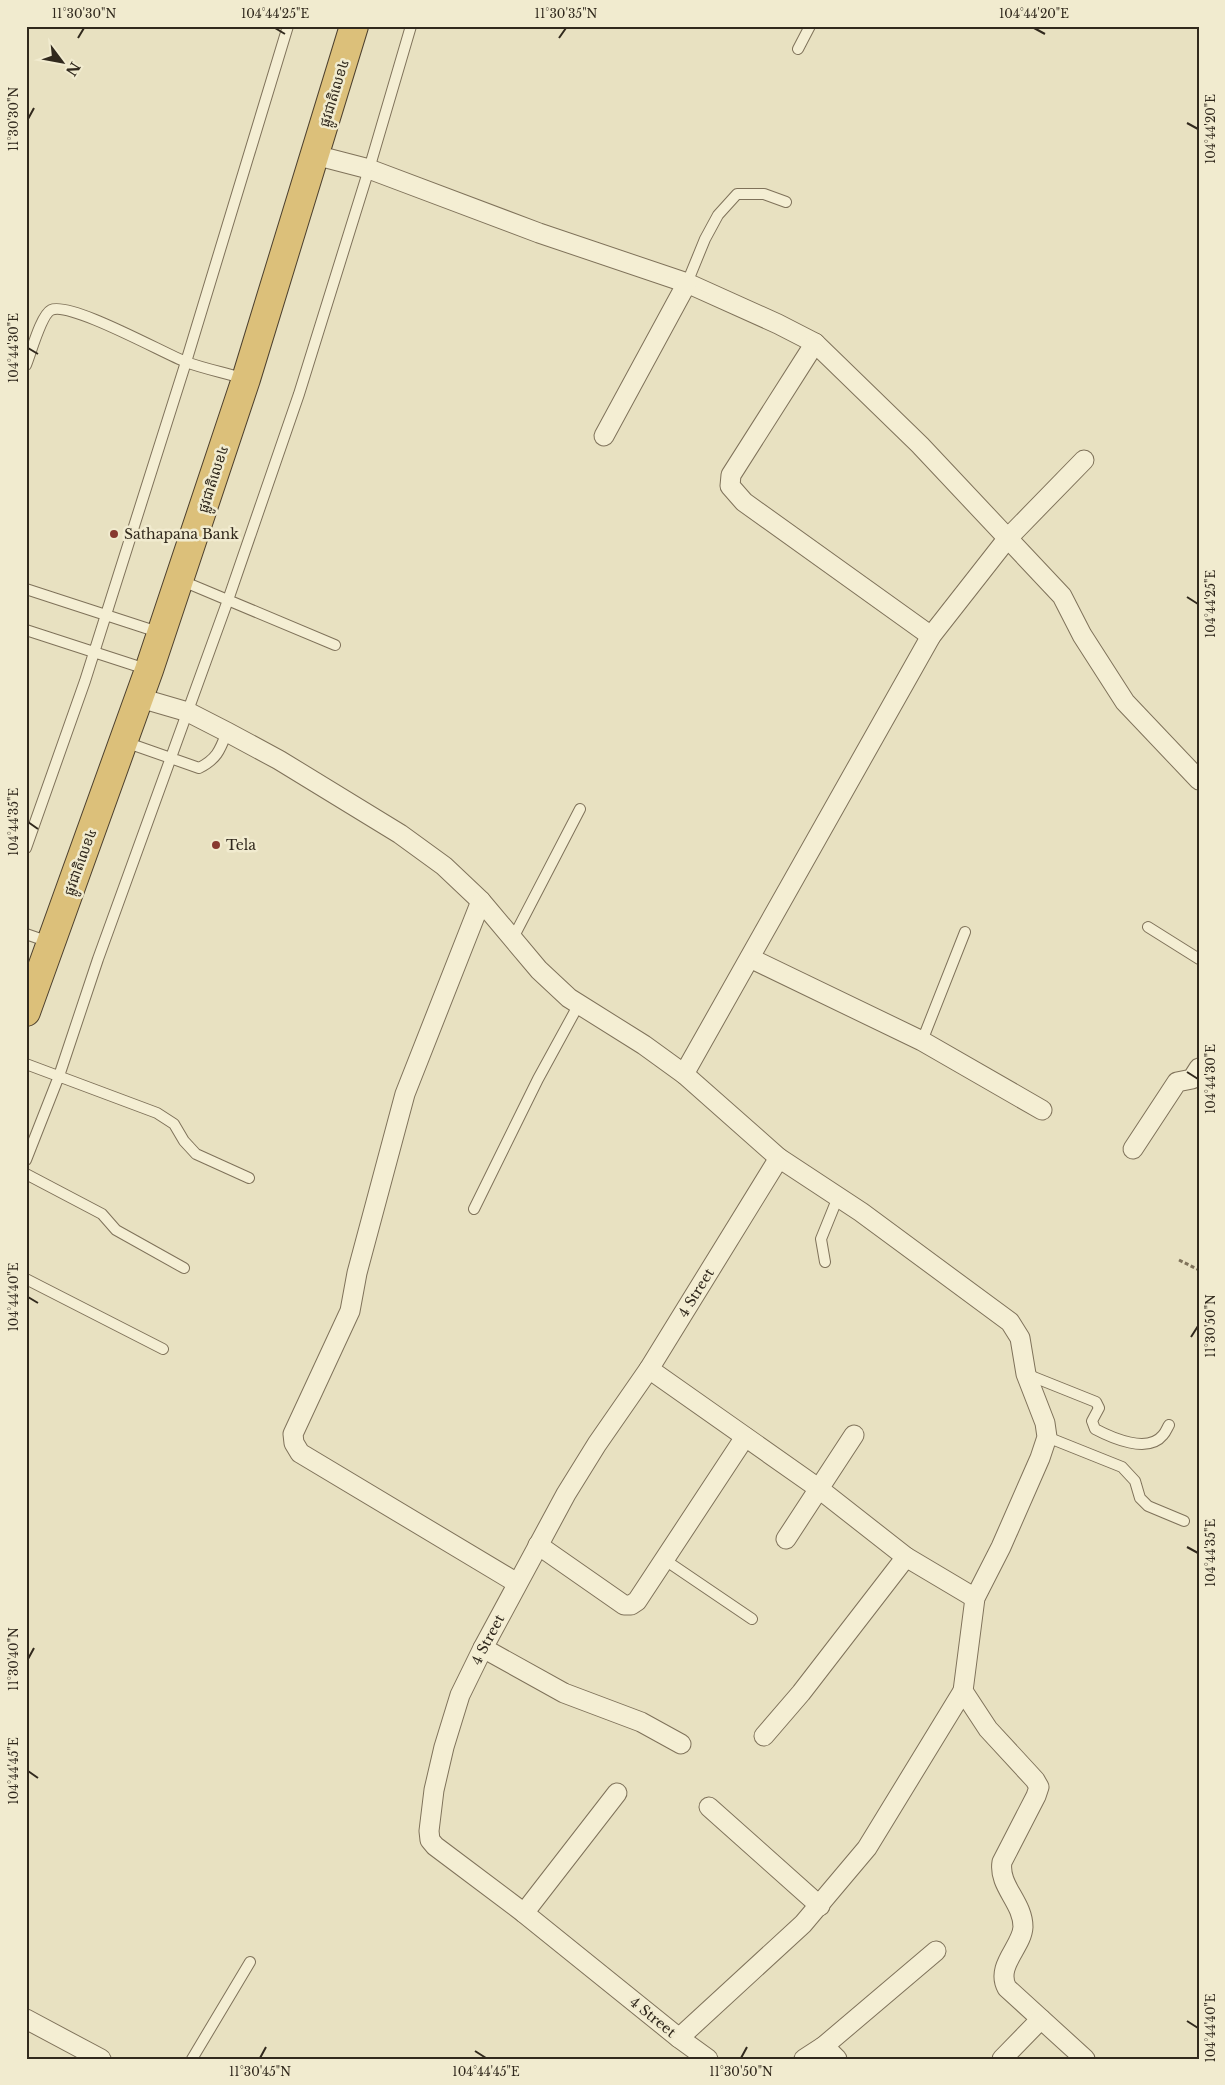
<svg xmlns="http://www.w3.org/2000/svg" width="1225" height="2085" font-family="'Libre Baskerville','Noto Sans Khmer',serif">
  <rect width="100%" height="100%" fill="#e8e1c1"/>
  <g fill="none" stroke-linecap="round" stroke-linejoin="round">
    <defs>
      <path id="service" d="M798,49L810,26
        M687,283L705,239L718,215L737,194H764L786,202
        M26,365C31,353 41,315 51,310C70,301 163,353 186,362C205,369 226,373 245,379
        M180,580L335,645
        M26,589L161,633
        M26,630L149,670
        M125,742L199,768C217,759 220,750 227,732
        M26,848L85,681L186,362L288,26
        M1148,927L1199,959
        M26,934L49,942
        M512,940L580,809
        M922,1041L965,932
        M26,1064L157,1113L174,1124L184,1141L196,1154L249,1178
        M26,1160L59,1076L98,959L228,600L299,394L369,169L411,26
        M26,1174L102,1214L116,1230L184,1268
        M474,1209L538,1079L579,1004
        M825,1262L821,1239L838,1197
        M26,1279L163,1349
        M1026,1374L1096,1402L1099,1408L1092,1421L1095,1429C1112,1438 1148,1454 1163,1435C1166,1432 1167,1428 1169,1425
        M1047,1437L1122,1467L1135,1481L1140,1498L1148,1506L1184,1521
        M665,1560L752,1619
        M192,2059L250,1962"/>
      <g id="minor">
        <path d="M315,155L369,169L539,233L687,283L778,324L815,343L920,445L1062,596L1082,635L1125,702L1199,780"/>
        <path d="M815,343L731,475L730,486L744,502L931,636"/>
        <path d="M604,436L687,283"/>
        <path d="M140,698L188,712L227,732L279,760L400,834L444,866L481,901L539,970L569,998L644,1045L684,1074L779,1158L861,1212L1010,1322L1020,1338L1026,1374L1045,1423L1047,1437L1040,1458L1001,1547L975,1598L963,1691L988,1729L1035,1780L1039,1787L1036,1796L1002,1862C998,1886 1023,1902 1023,1927C1022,1947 995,1966 1007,1988L1085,2059"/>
        <path d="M481,901L405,1094L357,1273L350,1311L293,1434L294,1443L300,1453L517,1583"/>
        <path d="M750,958L922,1041L1042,1110"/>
        <path d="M684,1074L931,636L1007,539L1084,460"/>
        <path d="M1133,1149L1177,1082L1192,1079L1199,1068"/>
        <path d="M649,1369L818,1488L906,1557L975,1598"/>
        <path d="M786,1539L854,1435"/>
        <path d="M538,1545L624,1605H631L637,1601L745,1437"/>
        <path d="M483,1648L564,1693L641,1722L681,1744"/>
        <path d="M764,1736L801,1693L906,1557"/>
        <path d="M709,1807L820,1906"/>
        <path d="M524,1913L617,1793"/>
        <path d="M26,2019L101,2059"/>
        <path d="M679,2038L803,1924L867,1848L963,1691"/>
        <path d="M824,2046L837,2059"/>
        <path id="s1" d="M708,2059L679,2038L524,1913L435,1846L430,1840L429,1831L434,1790L444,1747L460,1695L483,1648L566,1494L597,1444L649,1369L779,1158"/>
        <path d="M804,2059L824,2046L936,1951"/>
        <path d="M1002,2059L1041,2019"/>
      </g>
      <path id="trunk" d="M26,1012L149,670L246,379L354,26"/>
    </defs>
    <!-- service casing -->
    <use href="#service" stroke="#7f725a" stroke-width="12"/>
    <!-- minor casing -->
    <use href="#minor" stroke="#7f725a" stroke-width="21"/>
    <!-- trunk casing -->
    <use href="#trunk" stroke="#4d402e" stroke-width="30"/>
    <!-- path -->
    <path stroke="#7f725a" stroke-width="3" stroke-dasharray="4 2.5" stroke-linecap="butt" d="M1179,1260L1199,1270"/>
    <!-- service -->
    <use href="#service" stroke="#f4eed3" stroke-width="10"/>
    <!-- minor -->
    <use href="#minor" stroke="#f4eed3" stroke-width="19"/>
    <!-- trunk -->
    <use href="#trunk" stroke="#dcc07a" stroke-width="28"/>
  </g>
  <!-- ticks -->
  <path fill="none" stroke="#31291d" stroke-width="2" d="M275,28L285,34M1034,28L1045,34M78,38L84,28M559,38L566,28M28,119L34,108M1187,123L1198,129M28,348L38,354M1187,597L1198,604M28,822L38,829M1187,1072L1198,1079M28,1297L38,1303M1191,1337L1198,1326M1187,1547L1198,1553M28,1659L34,1648M28,1771L38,1778M1187,2021L1198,2028M475,2051L486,2058M260,2058L266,2047M741,2058L747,2047"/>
  <!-- markers -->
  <g fill="#883a31" stroke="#f1ebcf" stroke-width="2">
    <circle cx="114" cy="534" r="5"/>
    <circle cx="216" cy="845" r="5"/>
  </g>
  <g text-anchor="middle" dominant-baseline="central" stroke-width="5" stroke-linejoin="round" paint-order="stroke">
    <!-- street labels -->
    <g font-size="14" fill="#31291d" stroke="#f1ebcf">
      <text transform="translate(334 93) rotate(-73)">ផ្លូវជាតិលេខ៤</text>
      <text transform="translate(213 479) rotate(-72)">ផ្លូវជាតិលេខ៤</text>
      <text transform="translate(80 862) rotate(-70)">ផ្លូវជាតិលេខ៤</text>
      <text stroke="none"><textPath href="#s1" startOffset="970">4 Street</textPath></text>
      <text stroke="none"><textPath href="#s1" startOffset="565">4 Street</textPath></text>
      <text transform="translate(653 2017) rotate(39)">4 Street</text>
    </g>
    <!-- poi labels -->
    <g font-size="14" fill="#31291d" stroke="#f1ebcf" text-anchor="start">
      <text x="124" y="534">Sathapana Bank</text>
      <text x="226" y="845">Tela</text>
    </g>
  </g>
  <!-- border -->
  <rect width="1225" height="2085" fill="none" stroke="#f1ebcf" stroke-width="55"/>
  <!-- north arrow -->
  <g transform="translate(62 62) rotate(122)" stroke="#f1ebcf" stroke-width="4" paint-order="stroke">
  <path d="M0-4L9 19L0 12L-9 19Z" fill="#31291d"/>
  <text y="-8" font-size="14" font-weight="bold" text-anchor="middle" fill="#31291d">N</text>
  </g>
  <rect x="28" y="28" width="1170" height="2030" fill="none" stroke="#31291d" stroke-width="2"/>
  <g font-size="12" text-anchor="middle" fill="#31291d">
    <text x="84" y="18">11°30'30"N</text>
    <text x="275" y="18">104°44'25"E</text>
    <text x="566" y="18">11°30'35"N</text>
    <text x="1034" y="18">104°44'20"E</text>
    <text transform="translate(14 119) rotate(-90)" y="4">11°30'30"N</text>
    <text transform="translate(1211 129) rotate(-90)" y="4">104°44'20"E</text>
    <text transform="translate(14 348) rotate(-90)" y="4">104°44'30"E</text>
    <text transform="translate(1211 604) rotate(-90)" y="4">104°44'25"E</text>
    <text transform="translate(14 822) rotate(-90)" y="4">104°44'35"E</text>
    <text transform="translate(1211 1079) rotate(-90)" y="4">104°44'30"E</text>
    <text transform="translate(14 1297) rotate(-90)" y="4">104°44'40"E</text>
    <text transform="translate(1211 1326) rotate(-90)" y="4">11°30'50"N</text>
    <text transform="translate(1211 1553) rotate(-90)" y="4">104°44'35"E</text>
    <text transform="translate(14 1659) rotate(-90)" y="4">11°30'40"N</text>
    <text transform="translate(14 1771) rotate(-90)" y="4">104°44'45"E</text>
    <text transform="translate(1211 2028) rotate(-90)" y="4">104°44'40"E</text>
    <text x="260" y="2076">11°30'45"N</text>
    <text x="486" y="2076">104°44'45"E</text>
    <text x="741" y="2076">11°30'50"N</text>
  </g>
</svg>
